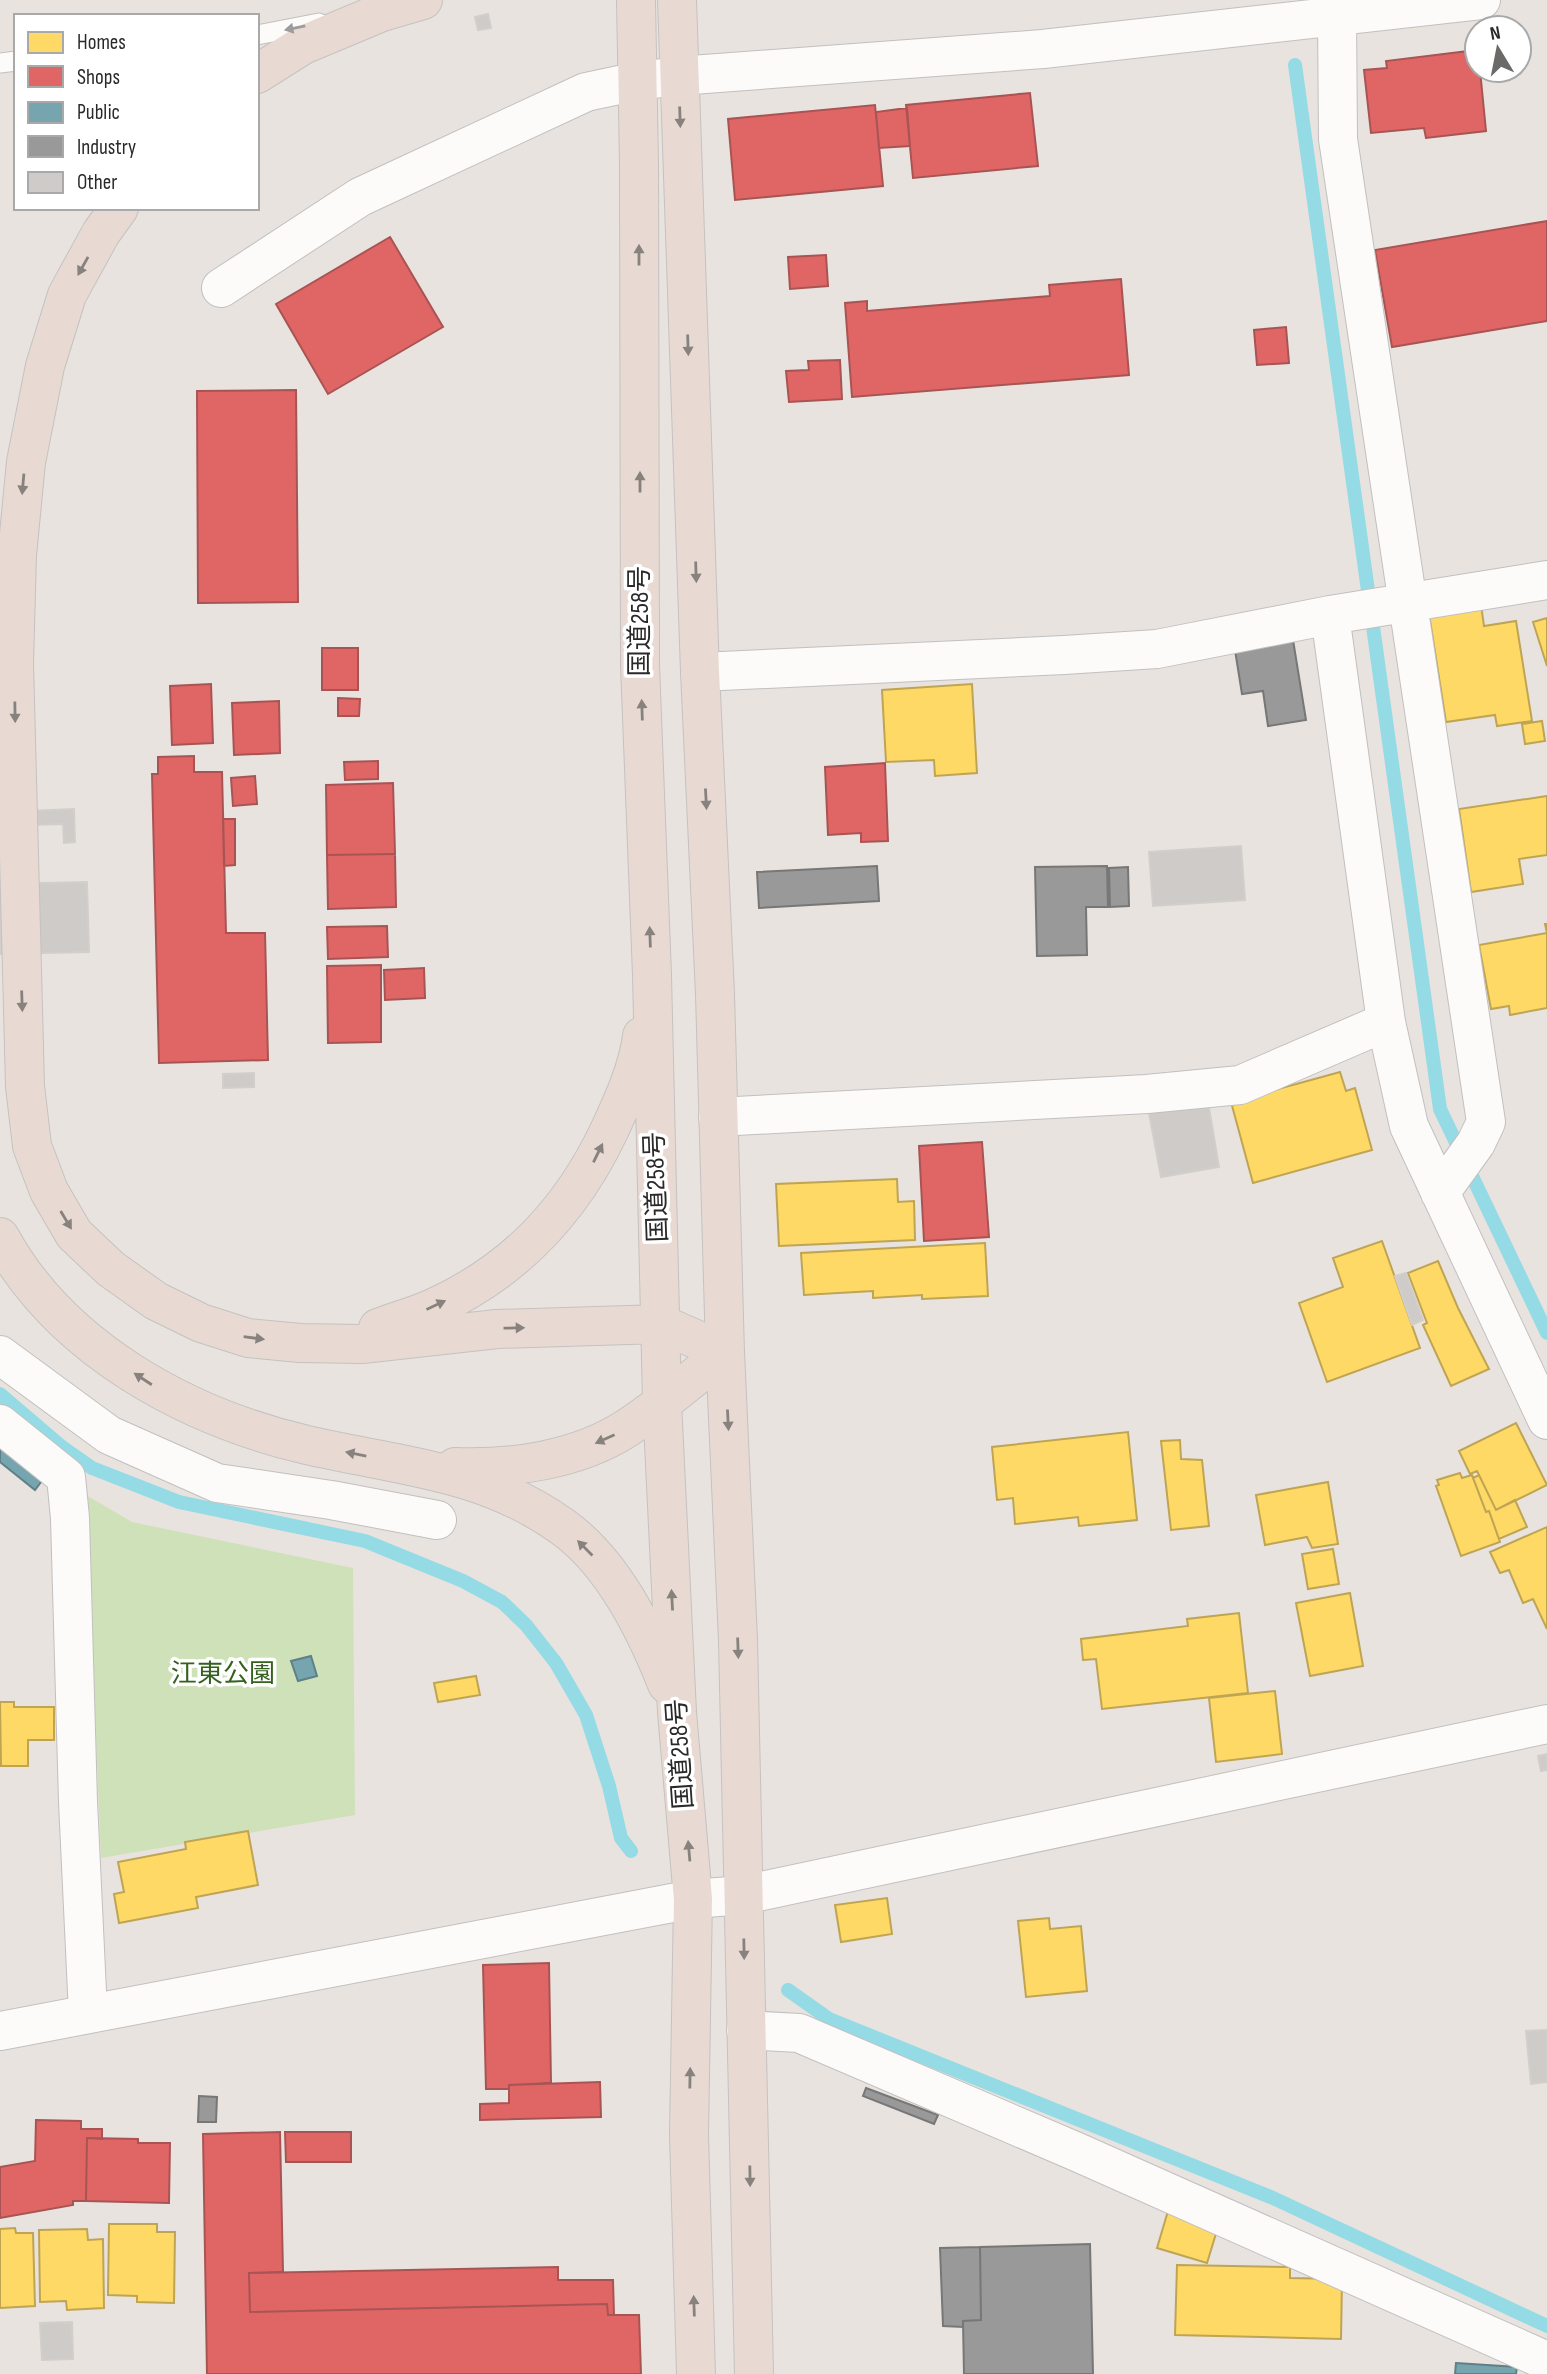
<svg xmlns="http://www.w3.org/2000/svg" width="1547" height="2374" font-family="'Sofia Sans Condensed','Noto Sans JP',sans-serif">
  <rect width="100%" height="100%" fill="#e8e3de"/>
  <!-- green -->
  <path fill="#cfe1b9" d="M86,1495L132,1522L353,1568L355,1815L101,1858Z"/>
  <!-- homes -->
  <path fill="#ffd966" stroke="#bfa454" stroke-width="2" d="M1481,605L1484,626L1516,621L1532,721L1497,726L1495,715L1446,722L1429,614Z
    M1547,618V666L1533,622Z
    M972,684L977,773L935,776L934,760L886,762L882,690Z
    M1542,721L1545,741L1525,744L1522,724Z
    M1547,796V855L1519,859L1523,884L1471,892L1459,809Z
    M1545,924H1547V1008L1510,1015L1509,1006L1491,1009L1479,945L1547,933Z
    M1340,1072L1346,1091L1355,1088L1372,1150L1253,1183L1231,1102Z
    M897,1179L898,1202L914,1201L915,1240L779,1246L776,1184Z
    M1382,1241L1420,1348L1327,1382L1299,1303L1343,1287L1333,1258Z
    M985,1243L988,1296L922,1299V1295L873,1298V1291L804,1295L801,1253Z
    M1438,1261L1458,1308L1489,1369L1451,1386L1423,1325L1427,1323L1408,1273Z
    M1516,1423L1547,1485L1496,1510L1477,1471L1470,1474L1459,1451Z
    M1128,1432L1137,1520L1079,1526L1078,1517L1015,1524L1013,1498L997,1500L992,1447Z
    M1180,1440L1181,1459L1202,1460L1209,1526L1171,1530L1161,1441Z
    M1460,1473L1462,1478L1472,1475L1486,1512L1489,1511L1500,1542L1461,1556L1436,1486L1439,1485L1437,1480Z
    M1479,1475L1496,1510L1515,1500L1527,1527L1499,1539L1489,1511L1486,1512L1473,1478Z
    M1328,1482L1338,1544L1312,1548L1307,1537L1265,1545L1256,1495Z
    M1547,1527V1629L1533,1599L1523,1603L1509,1570L1500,1573L1490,1552Z
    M1333,1549L1339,1584L1308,1589L1302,1554Z
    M1350,1593L1363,1666L1310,1676L1296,1603Z
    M1239,1613L1248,1693L1102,1709L1096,1659L1083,1660L1081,1639L1188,1626L1187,1619Z
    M476,1676L480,1695L438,1702L434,1683Z
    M1275,1691L1282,1754L1216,1762L1209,1698Z
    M0,1702H14V1707H54V1740H28V1766H1Z
    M248,1831L258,1885L196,1897L198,1908L119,1923L114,1894L124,1892L118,1862L186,1849L185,1842Z
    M887,1898L892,1934L841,1942L835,1905Z
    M1049,1918L1050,1929L1081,1926L1087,1991L1026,1997L1018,1921Z
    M1168,2211L1218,2227L1207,2263L1157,2248Z
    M109,2224H157V2232H175L174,2303L137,2302V2296L108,2295Z
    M15,2228L16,2233H33L35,2306L0,2308V2229Z
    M87,2229L88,2240L103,2239L104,2308L67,2310L66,2301L40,2302L39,2230Z
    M1177,2265L1290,2267V2278L1342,2279L1341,2339L1175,2335Z"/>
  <!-- shops -->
  <path fill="#e06666" stroke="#a95454" stroke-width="2" d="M1477,50V70H1480L1486,131L1426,138L1424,128L1371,133L1364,70L1387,68L1386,61Z
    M1030,93L1038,166L913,178L906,105Z
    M875,105L883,186L735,200L728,119Z
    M907,108L910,146L879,148L876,112Z
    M1547,221V321L1392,347L1375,250Z
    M390,237L443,327L328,394L276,304Z
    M826,255L828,286L790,289L788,257Z
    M1121,279L1129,375L852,397L845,303L867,301V311L1050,296L1049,285Z
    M1286,327L1289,363L1257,365L1254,330Z
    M840,360L842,399L789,402L786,371L809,370L808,361Z
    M296,390L298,602L198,603L197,391Z
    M322,648H358V690H322Z
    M211,684L213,743L172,745L170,686Z
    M338,698L360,699L359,716H338Z
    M279,701L280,753L234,755L232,703Z
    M194,756V772H222L226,933H265L268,1060L159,1063L152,774H158V757Z
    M378,761V779L345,780L344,762Z
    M885,763L888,841L861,842V833L828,835L825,767Z
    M255,776L257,804L233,806L231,778Z
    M393,783L395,854L327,855L326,785Z
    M223,819H235V865L224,866Z
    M395,854L396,907L328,909L327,855Z
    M387,926L388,957L328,959L327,927Z
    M381,965V1042L328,1043L327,966Z
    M424,968L425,998L385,1000L384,970Z
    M982,1142L989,1237L924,1241L919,1146Z
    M549,1963L551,2083L509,2085V2089H486L483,1965Z
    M600,2082L601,2117L480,2120V2104L509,2103V2085Z
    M36,2120L81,2121V2129H102V2139L87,2138L86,2201H73V2205L0,2218V2167L35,2161Z
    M280,2132L283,2272L249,2273L250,2312L607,2304L608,2315H639L641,2374H207L203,2134Z
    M285,2132H351V2162H286Z
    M87,2138L138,2139V2143H170L169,2203L86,2201Z
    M558,2267V2280H613L614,2315H608L607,2304L250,2312L249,2273Z"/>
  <!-- public -->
  <path fill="#76a5af" stroke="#5f8087" stroke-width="2" d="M0,1442L44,1478L35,1490L0,1462Z
    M311,1656L317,1676L298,1681L291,1661Z
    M1456,2363L1517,2367L1516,2374H1455Z"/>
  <!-- industry -->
  <path fill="#999" stroke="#777" stroke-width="2" d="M1293,640L1306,720L1268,726L1263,691L1242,694L1235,650Z
    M877,866L879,901L759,908L757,872Z
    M1107,866L1108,907H1086L1087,955L1037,956L1035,867Z
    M1128,867L1129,906L1110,907L1109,868Z
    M866,2088L938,2115L934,2124L863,2096Z
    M199,2096L217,2097L216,2122H198Z
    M1090,2244L1093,2374H964L963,2321L981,2320L980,2247Z
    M980,2247L981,2320L963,2321V2327L943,2326L940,2248Z"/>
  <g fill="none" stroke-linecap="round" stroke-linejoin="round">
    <!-- stream -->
    <path stroke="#95dbe6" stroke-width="14" d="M1295,65L1440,1109L1547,1333
      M0,1394L62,1447L92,1468L179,1502L365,1541L463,1581L502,1602L526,1625L556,1663L586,1715L609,1786L621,1838L631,1851
      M788,1990L829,2019L1273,2198L1547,2326"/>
  </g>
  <!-- building -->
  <path fill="#cecbc8" stroke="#d2cfcb" stroke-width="2" d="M488,14L491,28L478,30L475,17Z
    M74,809L75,842L64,843L63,824L28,825L0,812Z
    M1241,846L1245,900L1153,906L1149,852Z
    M87,882L89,952L0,954V884Z
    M254,1073V1087L223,1088V1074Z
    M1208,1102L1219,1167L1161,1177L1149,1113Z
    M1406,1273L1423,1320L1412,1325L1395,1276Z
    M1547,1754V1770L1541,1771L1538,1756Z
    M1547,2030V2082L1531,2084L1526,2031Z
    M72,2322L73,2359L42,2360L40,2323Z"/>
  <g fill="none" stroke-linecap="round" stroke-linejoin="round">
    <defs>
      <path id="lane" d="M257,35L319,23
        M0,63L16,61"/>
      <path id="street" d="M1337,16L1338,139L1486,1122L1476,1143L1440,1193
        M221,288L360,197L586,92L638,81L678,76L1043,49L1481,0
        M1330,615L1386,1022L1409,1126L1547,1420
        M700,672L1064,655L1157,649L1330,615L1547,580
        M718,1117L1147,1094L1240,1085L1386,1022
        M0,1355L109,1435L217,1483L331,1500L437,1520
        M0,1424L66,1477L70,1518L78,1802L88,2013
        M746,2030L799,2033L1077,2152L1547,2361
        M0,2031L693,1899L743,1895L1547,1724"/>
      <path id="highway" d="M636,0L639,164L640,665L652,975L662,1402L677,1712L693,1899L689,2135L696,2374
        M677,0L700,672L715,994L725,1352L738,1640L754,2374
        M257,74L303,45L382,12L423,0
        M119,208L101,233L67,295L45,366L26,462L17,555L14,663L25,1086L32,1146L49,1191L74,1234L111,1269L156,1301L201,1323L248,1338L300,1343L362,1344L497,1329L661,1324L725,1352
        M0,1237C61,1349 187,1417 307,1445C398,1466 484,1470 563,1527C613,1563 645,1628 667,1684
        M378,1328C396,1321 415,1316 433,1308C515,1271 571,1211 609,1131C623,1101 638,1068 642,1036
        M455,1467C512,1469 578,1460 627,1428C661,1406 693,1378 725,1352"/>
    </defs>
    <!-- lane casing -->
    <use href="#lane" stroke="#c1c0c0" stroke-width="21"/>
    <!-- street casing -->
    <use href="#street" stroke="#c1c0c0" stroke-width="40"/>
    <!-- highway casing -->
    <use href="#highway" stroke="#c4c2c0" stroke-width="40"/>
    <!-- lane -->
    <use href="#lane" stroke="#fcfbfa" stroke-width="19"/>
    <!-- street -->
    <use href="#street" stroke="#fcfbfa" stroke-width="38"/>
    <!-- highway -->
    <use href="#highway" stroke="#e8dad3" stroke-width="38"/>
  </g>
  <!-- one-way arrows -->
  <defs><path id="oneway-solid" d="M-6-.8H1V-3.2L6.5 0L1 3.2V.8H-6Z" transform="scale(1.75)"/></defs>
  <use fill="#9d9c9c" href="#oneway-solid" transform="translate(295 28) rotate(169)"/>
  <g fill="#88827e">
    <use href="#oneway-solid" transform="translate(680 117) rotate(88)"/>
    <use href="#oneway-solid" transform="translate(639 255) rotate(-90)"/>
    <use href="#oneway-solid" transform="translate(83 266) rotate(119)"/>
    <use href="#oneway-solid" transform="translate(688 345) rotate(88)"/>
    <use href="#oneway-solid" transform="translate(640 482) rotate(-90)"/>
    <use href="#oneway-solid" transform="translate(23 484) rotate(95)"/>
    <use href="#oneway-solid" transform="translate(696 572) rotate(88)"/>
    <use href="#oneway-solid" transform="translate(642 710) rotate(-92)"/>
    <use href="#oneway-solid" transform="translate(15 712) rotate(89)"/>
    <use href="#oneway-solid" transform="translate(706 799) rotate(87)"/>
    <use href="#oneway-solid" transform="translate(650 937) rotate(-92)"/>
    <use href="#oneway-solid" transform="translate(22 1001) rotate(88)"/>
    <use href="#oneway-solid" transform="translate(598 1153) rotate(-64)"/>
    <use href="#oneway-solid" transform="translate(66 1220) rotate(59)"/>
    <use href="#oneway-solid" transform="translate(436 1305) rotate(-25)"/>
    <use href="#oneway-solid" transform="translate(514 1328) rotate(-1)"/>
    <use href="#oneway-solid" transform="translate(254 1338) rotate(8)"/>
    <use href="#oneway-solid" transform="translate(143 1379) rotate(-147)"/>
    <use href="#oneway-solid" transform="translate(728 1420) rotate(87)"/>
    <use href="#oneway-solid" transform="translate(605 1439) rotate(156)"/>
    <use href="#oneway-solid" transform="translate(356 1454) rotate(-169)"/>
    <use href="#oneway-solid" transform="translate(585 1548) rotate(-135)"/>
    <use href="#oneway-solid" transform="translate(672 1600) rotate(-93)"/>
    <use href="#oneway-solid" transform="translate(738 1648) rotate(88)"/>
    <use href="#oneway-solid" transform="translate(689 1851) rotate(-95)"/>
    <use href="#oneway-solid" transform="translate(744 1949) rotate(89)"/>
    <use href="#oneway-solid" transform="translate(690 2078) rotate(-89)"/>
    <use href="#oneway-solid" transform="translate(750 2176) rotate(89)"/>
    <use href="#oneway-solid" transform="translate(694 2306) rotate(-92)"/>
  </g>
  <g text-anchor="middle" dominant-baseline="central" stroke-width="7" stroke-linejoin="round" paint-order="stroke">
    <!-- street labels -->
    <g font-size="26" fill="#292929" stroke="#fff">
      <text transform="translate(640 621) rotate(-90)">国道258号</text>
      <text transform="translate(657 1187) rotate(-92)">国道258号</text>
      <text transform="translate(681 1754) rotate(-94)">国道258号</text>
    </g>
    <!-- park labels -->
    <g font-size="26" fill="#34621d" stroke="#fff">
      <text x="223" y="1674">江東公園</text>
    </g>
  </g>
  <!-- legend -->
  <rect x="14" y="14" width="245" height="196" fill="#ffffff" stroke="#a9a9a9" stroke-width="2"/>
  <rect x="28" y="32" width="35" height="21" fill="#ffd966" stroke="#a9a9a9" stroke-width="2"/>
  <text x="77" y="49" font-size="21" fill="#292929">Homes</text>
  <rect x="28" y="66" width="35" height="21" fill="#e06666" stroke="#a9a9a9" stroke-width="2"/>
  <text x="77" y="84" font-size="21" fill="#292929">Shops</text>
  <rect x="28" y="102" width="35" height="21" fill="#76a5af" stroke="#a9a9a9" stroke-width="2"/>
  <text x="77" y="119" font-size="21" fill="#292929">Public</text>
  <rect x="28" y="136" width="35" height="21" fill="#999999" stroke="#a9a9a9" stroke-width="2"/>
  <text x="77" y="154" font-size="21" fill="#292929">Industry</text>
  <rect x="28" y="172" width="35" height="21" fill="#cecbc8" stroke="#a9a9a9" stroke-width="2"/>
  <text x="77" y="189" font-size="21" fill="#292929">Other</text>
  <!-- north arrow -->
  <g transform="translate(1498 49) rotate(350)"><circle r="33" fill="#ffffff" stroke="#a9a9a9" stroke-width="2"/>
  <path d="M0-5L12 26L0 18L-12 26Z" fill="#6c6a68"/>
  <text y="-10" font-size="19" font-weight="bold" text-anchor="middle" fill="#292929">N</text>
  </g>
</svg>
